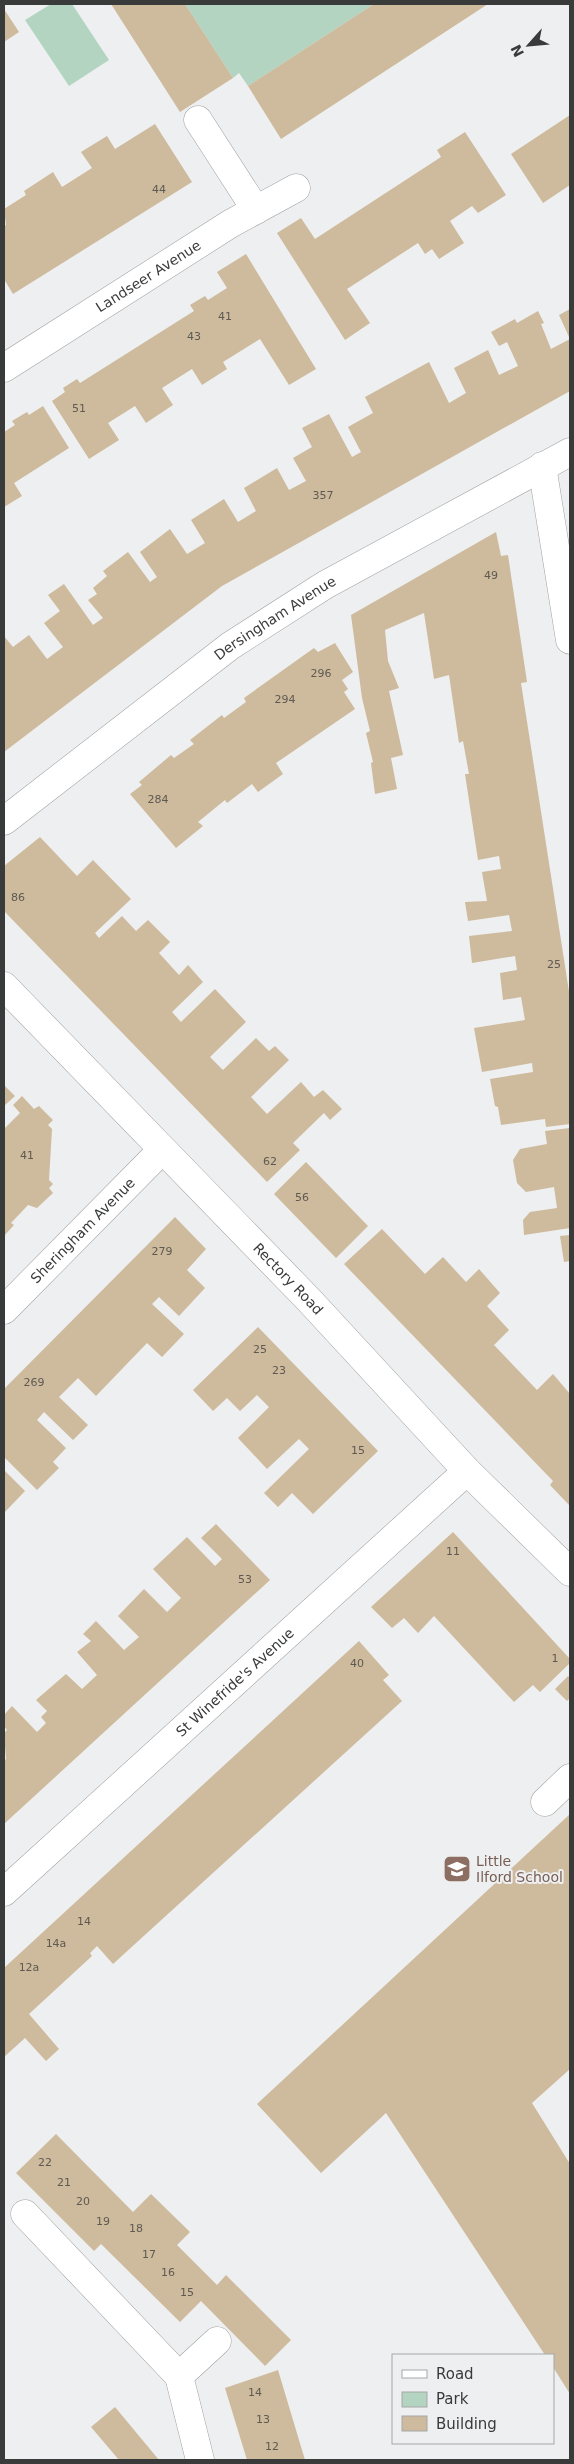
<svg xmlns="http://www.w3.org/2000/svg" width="574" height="2464" font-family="'DejaVu Sans',sans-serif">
  <rect width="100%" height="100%" fill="#eeeff0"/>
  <!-- green -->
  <path fill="#b3d4c1" d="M51,4H72L109,60L69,86L25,20Z
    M185,4H374L248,86L239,73L233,78Z"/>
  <!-- building -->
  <path fill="#ceba9c" d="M111,4H185L233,78L180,112Z
    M374,4H488L281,139L248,86Z
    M4,9L19,32L4,42Z
    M570,115V185L543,203L511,154Z
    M155,124L192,182L13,294L4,279V226L6,225L4,209L26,195L24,191L53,172L62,187L92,168L81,152L107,136L115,149Z
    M465,132L506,195L478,213L472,206L450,221L464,243L439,259L432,249L425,254L418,243L347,289L370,323L345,340L277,233L301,218L315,239L441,157L437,150Z
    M246,254L316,369L289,385L260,339L223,362L227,369L202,385L192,369L162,388L173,405L146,423L135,406L108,423L119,440L89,459L52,401L65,392L63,388L77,379L80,383L194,311L190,305L205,296L208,300L227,288L217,272Z
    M570,309V391L222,586L4,752V636L13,647L29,635L47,659L63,647L44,623L60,611L48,595L64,584L93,625L103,618L88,600L97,594L93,588L107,576L103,571L128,552L150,582L157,577L140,552L170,529L187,554L205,543L191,520L224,499L238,522L256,511L244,488L277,468L289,490L306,481L293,458L312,447L302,428L329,414L352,457L361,452L348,427L373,413L365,397L429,362L449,403L466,393L454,368L488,350L499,375L518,366L507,342L499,346L491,332L515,319L517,323L538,311L544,323L541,324L551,349L570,339L559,315Z
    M43,406L69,448L14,483L22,496L4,507V432L15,425L12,421L27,412L29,415Z
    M496,532L501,556L508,555L527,682L521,683L570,998V1124L546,1127L545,1119L501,1125L498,1107L495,1106L490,1079L533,1072L532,1063L482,1072L474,1028L525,1020L521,997L503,1000L500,973L517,970L515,956L472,963L469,936L512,931L509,915L468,921L465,902L487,901L482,872L501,869L499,856L478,860L465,774H469L463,741L459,743L449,675L434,679L424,613L385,630L388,661L399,688L389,691L403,755L391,758L397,789L375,794L371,763L373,762L366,733L370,731L362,698L351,615Z
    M335,643L353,672L342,680L348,689L344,692L355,709L276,763L283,774L258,792L252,784L227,803L225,800L198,822L203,826L176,848L130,794L142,785L139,782L171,755L174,758L194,744L190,740L222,715L224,718L246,702L244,698L314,648L318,652Z
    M40,837L77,876L93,860L131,899L95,933L99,938L122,916L136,931L148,920L170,942L159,953L179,975L188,965L203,982L172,1012L181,1022L215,989L246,1022L210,1057L223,1070L256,1038L269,1051L275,1046L289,1060L251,1097L267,1114L301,1082L314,1097L323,1090L342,1109L330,1120L324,1113L293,1143L300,1150L267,1182L4,911V866Z
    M4,1085L15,1096L4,1106Z
    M22,1096L34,1109L39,1106L53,1120L48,1125L52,1129L49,1180L53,1184L49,1188L53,1193L37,1208L28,1205L11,1223L14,1225L4,1236V1129L20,1113L13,1105Z
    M570,1128V1228L524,1235L523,1220L530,1212L557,1208L554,1187L526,1192L517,1183L513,1160L520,1149L547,1144L545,1131Z
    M306,1162L368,1226L336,1258L274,1194Z
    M175,1217L206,1249L187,1270L205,1288L179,1316L159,1297L152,1304L184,1334L162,1357L147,1343L96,1396L78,1378L59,1397L88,1425L73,1440L44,1412L37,1420L66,1448L53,1462L59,1468L37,1490L4,1457V1389Z
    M382,1229L425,1274L443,1257L466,1282L479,1269L500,1293L487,1306L509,1330L494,1345L537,1390L553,1374L570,1394V1506L550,1485L553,1481L344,1264Z
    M570,1235V1261L564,1262L560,1236Z
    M258,1327L378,1451L313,1514L292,1493L278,1507L264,1493L309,1449L299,1439L267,1469L238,1438L269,1407L257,1395L240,1411L227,1398L213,1411L193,1390Z
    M4,1470L25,1491L4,1513Z
    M216,1524L270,1580L4,1824V1761L6,1759L4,1733L7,1730L4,1726V1715L12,1706L37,1732L46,1723L41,1717L47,1711L36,1700L66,1674L82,1689L97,1675L77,1652L91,1641L83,1634L96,1621L124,1650L139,1637L118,1616L144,1589L167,1612L181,1598L153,1569L187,1537L215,1566L222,1559L201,1538Z
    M453,1532L570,1659V1663L540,1692L533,1685L514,1702L434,1616L418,1633L404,1618L392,1628L371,1607Z
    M359,1641L389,1675L383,1680L402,1701L113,1964L97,1946L90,1953L92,1956L29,2014L59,2049L46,2061L25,2038L4,2057V1968Z
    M568,1676L570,1678V1698L567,1701L555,1689Z
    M570,1814V2069L532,2103L570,2164V2394L553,2367V2355H545L386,2113L321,2173L257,2104Z
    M56,2134L133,2212L151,2194L190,2232L177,2245L217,2285L226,2275L291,2340L265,2366L201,2301L180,2322L101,2244L94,2251L16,2173Z
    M278,2370L305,2460H247L225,2388Z
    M115,2407L159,2460H119L91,2427Z"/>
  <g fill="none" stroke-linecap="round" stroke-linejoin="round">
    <defs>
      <g id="minor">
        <path d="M198,120L256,210"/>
        <path id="s1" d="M4,368L230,224L296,188"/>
        <path d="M542,466L570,640"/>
        <path id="s2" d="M4,821L230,646L325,585L570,452"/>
        <path id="s3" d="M4,986L309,1300L467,1471L570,1572"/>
        <path id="s4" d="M4,1310L162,1150"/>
        <path d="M545,1802L570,1778"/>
        <path id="s5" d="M4,1892L467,1471"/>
        <path d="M25,2214L179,2376"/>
        <path d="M200,2460L179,2376L217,2341"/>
      </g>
    </defs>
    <!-- minor casing -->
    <use href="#minor" stroke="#a0a0a1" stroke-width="29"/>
    <!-- minor -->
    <use href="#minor" stroke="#fff" stroke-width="28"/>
  </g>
  <!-- icons -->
  <defs>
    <symbol id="school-square" viewBox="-11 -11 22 22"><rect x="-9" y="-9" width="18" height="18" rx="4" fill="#8d6e63" stroke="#eeeff0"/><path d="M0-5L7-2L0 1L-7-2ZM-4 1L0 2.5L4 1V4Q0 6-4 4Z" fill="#fff"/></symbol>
  </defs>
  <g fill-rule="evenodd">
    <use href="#school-square" x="441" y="1853" width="32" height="32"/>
  </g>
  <g text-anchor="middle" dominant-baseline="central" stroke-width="4" stroke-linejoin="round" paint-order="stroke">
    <!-- number labels -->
    <g font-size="11" fill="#5e5a52">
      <text x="159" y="189">44</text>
      <text x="225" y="316">41</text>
      <text x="194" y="336">43</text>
      <text x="79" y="408">51</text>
      <text x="323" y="495">357</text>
      <text x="491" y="575">49</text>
      <text x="321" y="673">296</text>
      <text x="285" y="699">294</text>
      <text x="158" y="799">284</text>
      <text x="18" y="897">86</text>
      <text x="554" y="964">25</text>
      <text x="27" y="1155">41</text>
      <text x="270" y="1161">62</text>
      <text x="302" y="1197">56</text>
      <text x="162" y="1251">279</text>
      <text x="260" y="1349">25</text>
      <text x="279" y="1370">23</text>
      <text x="34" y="1382">269</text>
      <text x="358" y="1450">15</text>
      <text x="453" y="1551">11</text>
      <text x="245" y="1579">53</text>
      <text x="555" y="1658">1</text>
      <text x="357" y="1663">40</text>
      <text x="84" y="1921">14</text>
      <text x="56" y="1943">14a</text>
      <text x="29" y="1967">12a</text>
      <text x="45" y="2162">22</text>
      <text x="64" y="2182">21</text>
      <text x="83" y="2201">20</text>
      <text x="103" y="2221">19</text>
      <text x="136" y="2228">18</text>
      <text x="149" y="2254">17</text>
      <text x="168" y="2272">16</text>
      <text x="187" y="2292">15</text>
      <text x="255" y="2392">14</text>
      <text x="263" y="2419">13</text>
      <text x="272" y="2446">12</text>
    </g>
    <!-- street labels -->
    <g font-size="14" fill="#393a3a" stroke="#eeeff0">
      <text stroke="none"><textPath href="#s1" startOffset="171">Landseer Avenue</textPath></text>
      <text stroke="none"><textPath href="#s2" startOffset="339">Dersingham Avenue</textPath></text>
      <text stroke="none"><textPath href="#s4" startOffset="112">Sheringham Avenue</textPath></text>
      <text stroke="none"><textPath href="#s3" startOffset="408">Rectory Road</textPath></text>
      <text stroke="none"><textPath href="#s5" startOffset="312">St Winefride's Avenue</textPath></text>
    </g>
    <!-- education labels -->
    <g font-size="14" fill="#785e54" stroke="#eeeff0" text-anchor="start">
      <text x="476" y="1861">Little<tspan x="476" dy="16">Ilford School</tspan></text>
    </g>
  </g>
  <!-- border -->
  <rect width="574" height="2464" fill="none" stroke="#393a3a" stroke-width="10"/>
  <!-- legend -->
  <rect x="392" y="2354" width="162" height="90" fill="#eeeff0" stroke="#a6a7a7"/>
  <rect x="402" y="2370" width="25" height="8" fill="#ffffff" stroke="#a6a7a7"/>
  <text x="436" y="2379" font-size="15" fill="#393a3a">Road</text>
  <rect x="402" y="2392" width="25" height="15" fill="#b3d4c1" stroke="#a6a7a7"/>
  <text x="436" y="2404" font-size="15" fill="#393a3a">Park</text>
  <rect x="402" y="2416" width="25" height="15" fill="#ceba9c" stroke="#a6a7a7"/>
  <text x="436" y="2429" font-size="15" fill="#393a3a">Building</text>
  <!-- north arrow -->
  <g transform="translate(529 45) rotate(243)" stroke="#eeeff0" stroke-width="4" paint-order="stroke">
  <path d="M0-4L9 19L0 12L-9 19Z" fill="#393a3a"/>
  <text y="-8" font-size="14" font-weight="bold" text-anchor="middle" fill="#393a3a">N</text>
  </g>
</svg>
